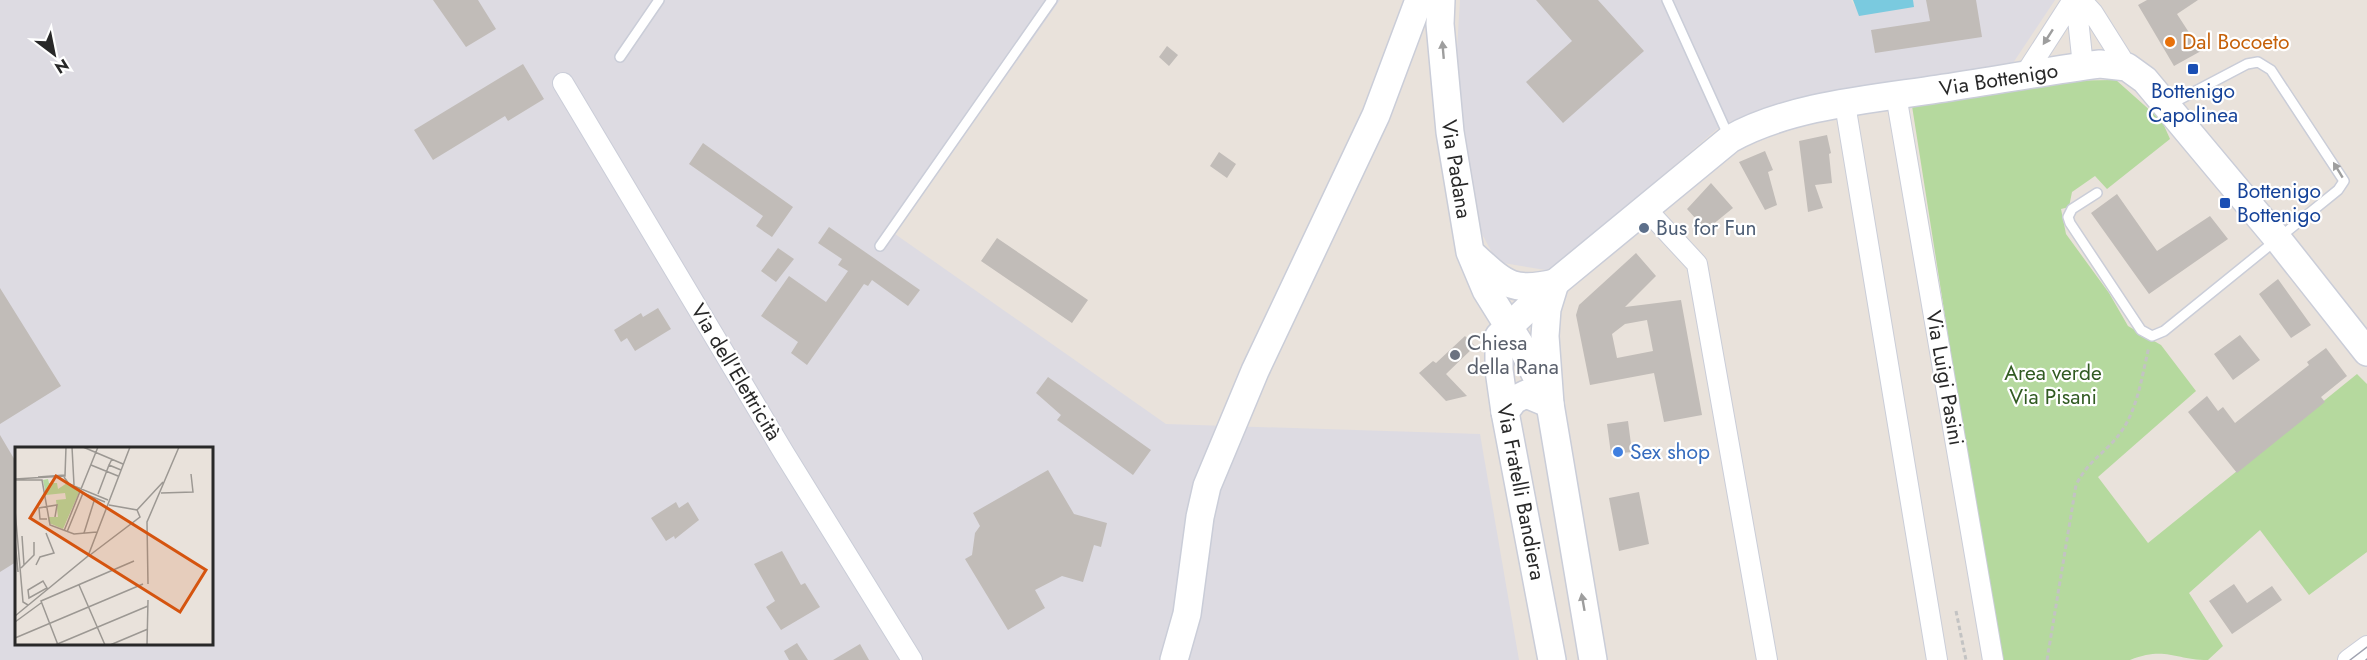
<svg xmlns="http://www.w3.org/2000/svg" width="2367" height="660" font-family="Jost,sans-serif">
  <rect width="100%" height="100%" fill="#e9e2db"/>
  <!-- industrial -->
  <path fill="#dddbe2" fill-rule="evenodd" d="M0,0H1060L895,234L1166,424L1480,434L1519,660H0ZM16,448H212V644H16Z
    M1460,0H1851L1858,11L1907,0H2055L2013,63L1724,123L1551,271L1497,262L1481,232L1463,120L1457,49Z"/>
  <!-- green -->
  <path fill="#b5d99e" d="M2116,80L2162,121L2170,139L2107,189L2095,176L2072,192L2069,207L2061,209L2066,234L2109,293L2128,326L2161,345L2196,391L2098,477L2148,543L2357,374L2367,384V552L2309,595L2260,530L2189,593L2223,646L2208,660C2174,660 2166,646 2130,660H1999L1912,106L2050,81Z"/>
  <!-- water -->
  <path fill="#7acadf" d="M1853,0H1913L1914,7L1859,16Z"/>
  <!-- building -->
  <path fill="#c1bcb8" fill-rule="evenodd" d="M433,0H478L496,29L466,47Z
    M1536,0H1598L1644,51L1563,123L1526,82L1572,41Z
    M1926,0H1976L1982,37L1875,53L1871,30L1930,21Z
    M2147,0H2198L2177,14L2201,51L2174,66L2138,5Z
    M1167,46L1178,55L1169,66L1159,57Z
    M523,64L544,99L508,121L505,116L433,160L414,130Z
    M1827,135L1831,153L1829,154L1832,183L1815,185L1823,208L1808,212L1799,141Z
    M703,143L793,207L772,237L756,226L763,216L689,164Z
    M1765,151L1773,170L1768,172L1777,205L1765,210L1739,162Z
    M1219,152L1236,164L1227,178L1210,166Z
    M1711,183L1733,208L1706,230L1687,209Z
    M2117,194L2157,251L2210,216L2228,239L2149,294L2091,213Z
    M829,227L920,290L908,306L872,280L868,286L864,284L807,365L791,353L798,342L761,316L789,276L826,302L848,271L838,265L842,259L818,243Z
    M997,238L1088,300L1072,323L981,261Z
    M778,248L794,259L776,282L761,271Z
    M1636,253L1656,276L1625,307L1681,300L1702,415L1664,422L1654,373L1590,385L1576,315L1579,305ZM1647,320L1653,351L1617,358L1612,334L1625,324Z
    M2278,279L2311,325L2291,338L2259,294Z
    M0,288L61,386L0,424Z
    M658,308L671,329L635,351L627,338L621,342L614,330L641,313L643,317Z
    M2240,335L2260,360L2233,380L2214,354Z
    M1465,336L1475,346L1446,374L1467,396L1446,401L1419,373L1433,361L1436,363Z
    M2326,348L2347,376L2321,397L2325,402L2237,473L2188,412L2207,396L2218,411L2223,407L2235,423L2309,365L2307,362Z
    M1048,377L1151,450L1133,475L1057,420L1061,415L1036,393Z
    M1628,421L1632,452L1611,454L1607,424Z
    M0,435L16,462V562L0,572Z
    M1048,470L1074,514L1107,523L1101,547L1094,545L1083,582L1062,576L1035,590L1045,608L1008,630L965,559L972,555L975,533L980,526L973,513Z
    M1639,492L1649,544L1619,551L1609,498Z
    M676,502L679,508L688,502L699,520L675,539L674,536L666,541L651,518Z
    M782,551L801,585L805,583L820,607L781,630L766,607L775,601L754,564Z
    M2234,584L2247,603L2272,586L2282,600L2232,634L2209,601Z
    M797,643L808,660H789L784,651Z
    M860,644L869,660H833Z"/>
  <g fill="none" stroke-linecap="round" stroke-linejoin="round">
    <defs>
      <path id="lane" d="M1667,0L1729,137
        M620,57L659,0
        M2097,193L2072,209L2068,217L2070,223L2141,330L2152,336L2164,331L2338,190L2344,181L2271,70L2258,62L2247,64L2169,105
        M880,246L1052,0"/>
      <path id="street" d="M2076,0L2083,66
        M2081,0L2093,13L2127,67
        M2024,76L2073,0
        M563,83L784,453L912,660
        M1896,95L1993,660
        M1845,104L1937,660
        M1646,209L1697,264L1767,660
        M2348,660L2367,646"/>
      <g id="secondary">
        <path id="s1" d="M1441,0L1440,24L1450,132L1470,252L1486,290L1524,351L1550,404L1593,660"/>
        <path d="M1474,256C1505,284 1512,293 1555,283"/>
        <path d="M1505,412L1514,400L1526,394L1550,404L1545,336L1547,309L1555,283"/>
        <path d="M1174,660L1187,614L1200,517L1207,486L1255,371L1376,115L1419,0"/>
        <path id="s2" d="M1552,660L1505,412L1499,370V336L1555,283L1730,139C1788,106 1872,99 1938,89C1992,81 2046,71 2100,64L2127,67L2145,80L2277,238L2367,352"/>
      </g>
    </defs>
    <!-- lane casing -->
    <use href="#lane" stroke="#cacdd8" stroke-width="12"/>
    <!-- street casing -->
    <use href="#street" stroke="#cacdd8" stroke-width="22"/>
    <!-- secondary casing -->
    <use href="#secondary" stroke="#cacdd8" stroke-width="30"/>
    <!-- path -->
    <path stroke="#c3c3c3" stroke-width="3" stroke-dasharray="4.5 3" stroke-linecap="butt" d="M1956,611L1966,660
      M2047,660L2076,485C2089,459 2106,453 2121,432C2138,408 2142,375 2149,347"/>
    <!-- lane -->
    <use href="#lane" stroke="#fff" stroke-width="9"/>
    <!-- street -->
    <use href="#street" stroke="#fff" stroke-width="20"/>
    <!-- secondary -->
    <use href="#secondary" stroke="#fff" stroke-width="27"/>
    <!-- tram -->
    <path stroke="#9fa2b0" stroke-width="1.5" d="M2350,660L2367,647
      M2366,660L2367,659"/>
  </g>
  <!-- one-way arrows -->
  <defs><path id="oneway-solid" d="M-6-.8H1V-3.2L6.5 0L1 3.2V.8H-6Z" transform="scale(1.5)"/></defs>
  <g fill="#9e9e9e">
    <use href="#oneway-solid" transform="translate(2048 37) rotate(123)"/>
    <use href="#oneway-solid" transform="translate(1443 50) rotate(-95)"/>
    <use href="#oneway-solid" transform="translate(2338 170) rotate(-121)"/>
    <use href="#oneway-solid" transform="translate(1583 602) rotate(-100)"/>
  </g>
  <!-- markers -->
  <circle fill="#e8710a" stroke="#fff" stroke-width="2" cx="2170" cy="42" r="6"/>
  <g fill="#1a4fb4" stroke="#fff" stroke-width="2">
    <rect x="2187" y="63" width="12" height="12" rx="3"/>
    <rect x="2219" y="197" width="12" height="12" rx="3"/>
  </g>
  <circle fill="#5c6f8a" stroke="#fff" stroke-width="2" cx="1644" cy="228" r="6"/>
  <circle fill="#6b7280" stroke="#fff" stroke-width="2" cx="1455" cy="355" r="6"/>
  <circle fill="#3f7fe0" stroke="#fff" stroke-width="2" cx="1618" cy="452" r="6"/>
  <g text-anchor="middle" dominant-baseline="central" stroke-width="4.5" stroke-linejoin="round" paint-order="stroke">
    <!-- food labels -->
    <g font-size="21" fill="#c56008" stroke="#fff" text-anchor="start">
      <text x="2182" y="42">Dal Bocoeto</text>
    </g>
    <!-- street labels -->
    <g font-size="21" fill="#282828" stroke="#fff">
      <text stroke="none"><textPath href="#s2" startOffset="909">Via Bottenigo</textPath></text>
      <text stroke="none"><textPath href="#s1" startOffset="170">Via Padana</textPath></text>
      <text transform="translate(736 372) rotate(59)">Via dell'Elettricità</text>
      <text transform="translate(1945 378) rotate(80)">Via Luigi Pasini</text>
      <text transform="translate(1521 492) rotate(79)">Via Fratelli Bandiera</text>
    </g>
    <!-- transit labels -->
    <g font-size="21" fill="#164399" stroke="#fff">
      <text x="2193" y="91">Bottenigo<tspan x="2193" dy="24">Capolinea</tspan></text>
      <text x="2237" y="191" text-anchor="start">Bottenigo<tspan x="2237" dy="24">Bottenigo</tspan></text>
    </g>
    <!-- service labels -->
    <g font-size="21" fill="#4e5e75" stroke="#fff" text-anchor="start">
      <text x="1656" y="228">Bus for Fun</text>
    </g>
    <!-- worship labels -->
    <g font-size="21" fill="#5b616d" stroke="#fff" text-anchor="start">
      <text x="1467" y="343">Chiesa<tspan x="1467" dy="24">della Rana</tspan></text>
    </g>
    <!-- park labels -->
    <g font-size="21" fill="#315b22" stroke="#fff">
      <text x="2053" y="373">Area verde<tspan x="2053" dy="24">Via Pisani</tspan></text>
    </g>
    <!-- shop labels -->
    <g font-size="21" fill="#366cbe" stroke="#fff" text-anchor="start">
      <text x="1630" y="452">Sex shop</text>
    </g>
  </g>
  <!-- overview -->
  <g transform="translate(15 447)">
    <rect width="198" height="198" fill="#e9e2db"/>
    <path d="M33,32L34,36H42L43,42L52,36L66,41L48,82L34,76L33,70H43L41,53L51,52L50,46L31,48L28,33Z" fill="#b5d99e"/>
    <path fill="none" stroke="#9c9893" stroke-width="1.5" d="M57,0L59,38M68,0L108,17M97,12L94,18L106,23M76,18L103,29M23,30L50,28L51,0M49,30L54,37L93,53M0,32L50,29L51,0M0,33H27L35,78L59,87L82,85M146,46L178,45L176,27M83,47L94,18M0,63L8,155L13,158M122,63L148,35M32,72H25L24,61L42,58L40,70M49,84L83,0M52,85L68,46L90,55M69,86L80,51M7,89L9,118M0,92L3,125M75,108L125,70L122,63L94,58M21,118L25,110L39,106L31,86M6,121L19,108V95M28,134L32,141L14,151L13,143ZM133,137L132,75L164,0M64,138L90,198M0,169L73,109L115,0M0,175L26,156M0,191L128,137M40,198L133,159M43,198L26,154L119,114M95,198L133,182M132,198L133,153"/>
    <path fill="#d5540f" fill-opacity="0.15" stroke="#d5540f" stroke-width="3" d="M41,29L191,123L165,165L15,71Z"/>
    <rect width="198" height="198" fill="none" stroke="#282828" stroke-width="3"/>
  </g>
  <!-- north arrow -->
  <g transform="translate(54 54) rotate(148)" stroke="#ffffff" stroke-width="4.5" paint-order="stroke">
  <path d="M0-4.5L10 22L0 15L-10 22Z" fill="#282828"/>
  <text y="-9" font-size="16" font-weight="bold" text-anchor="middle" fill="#282828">N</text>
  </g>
</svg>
